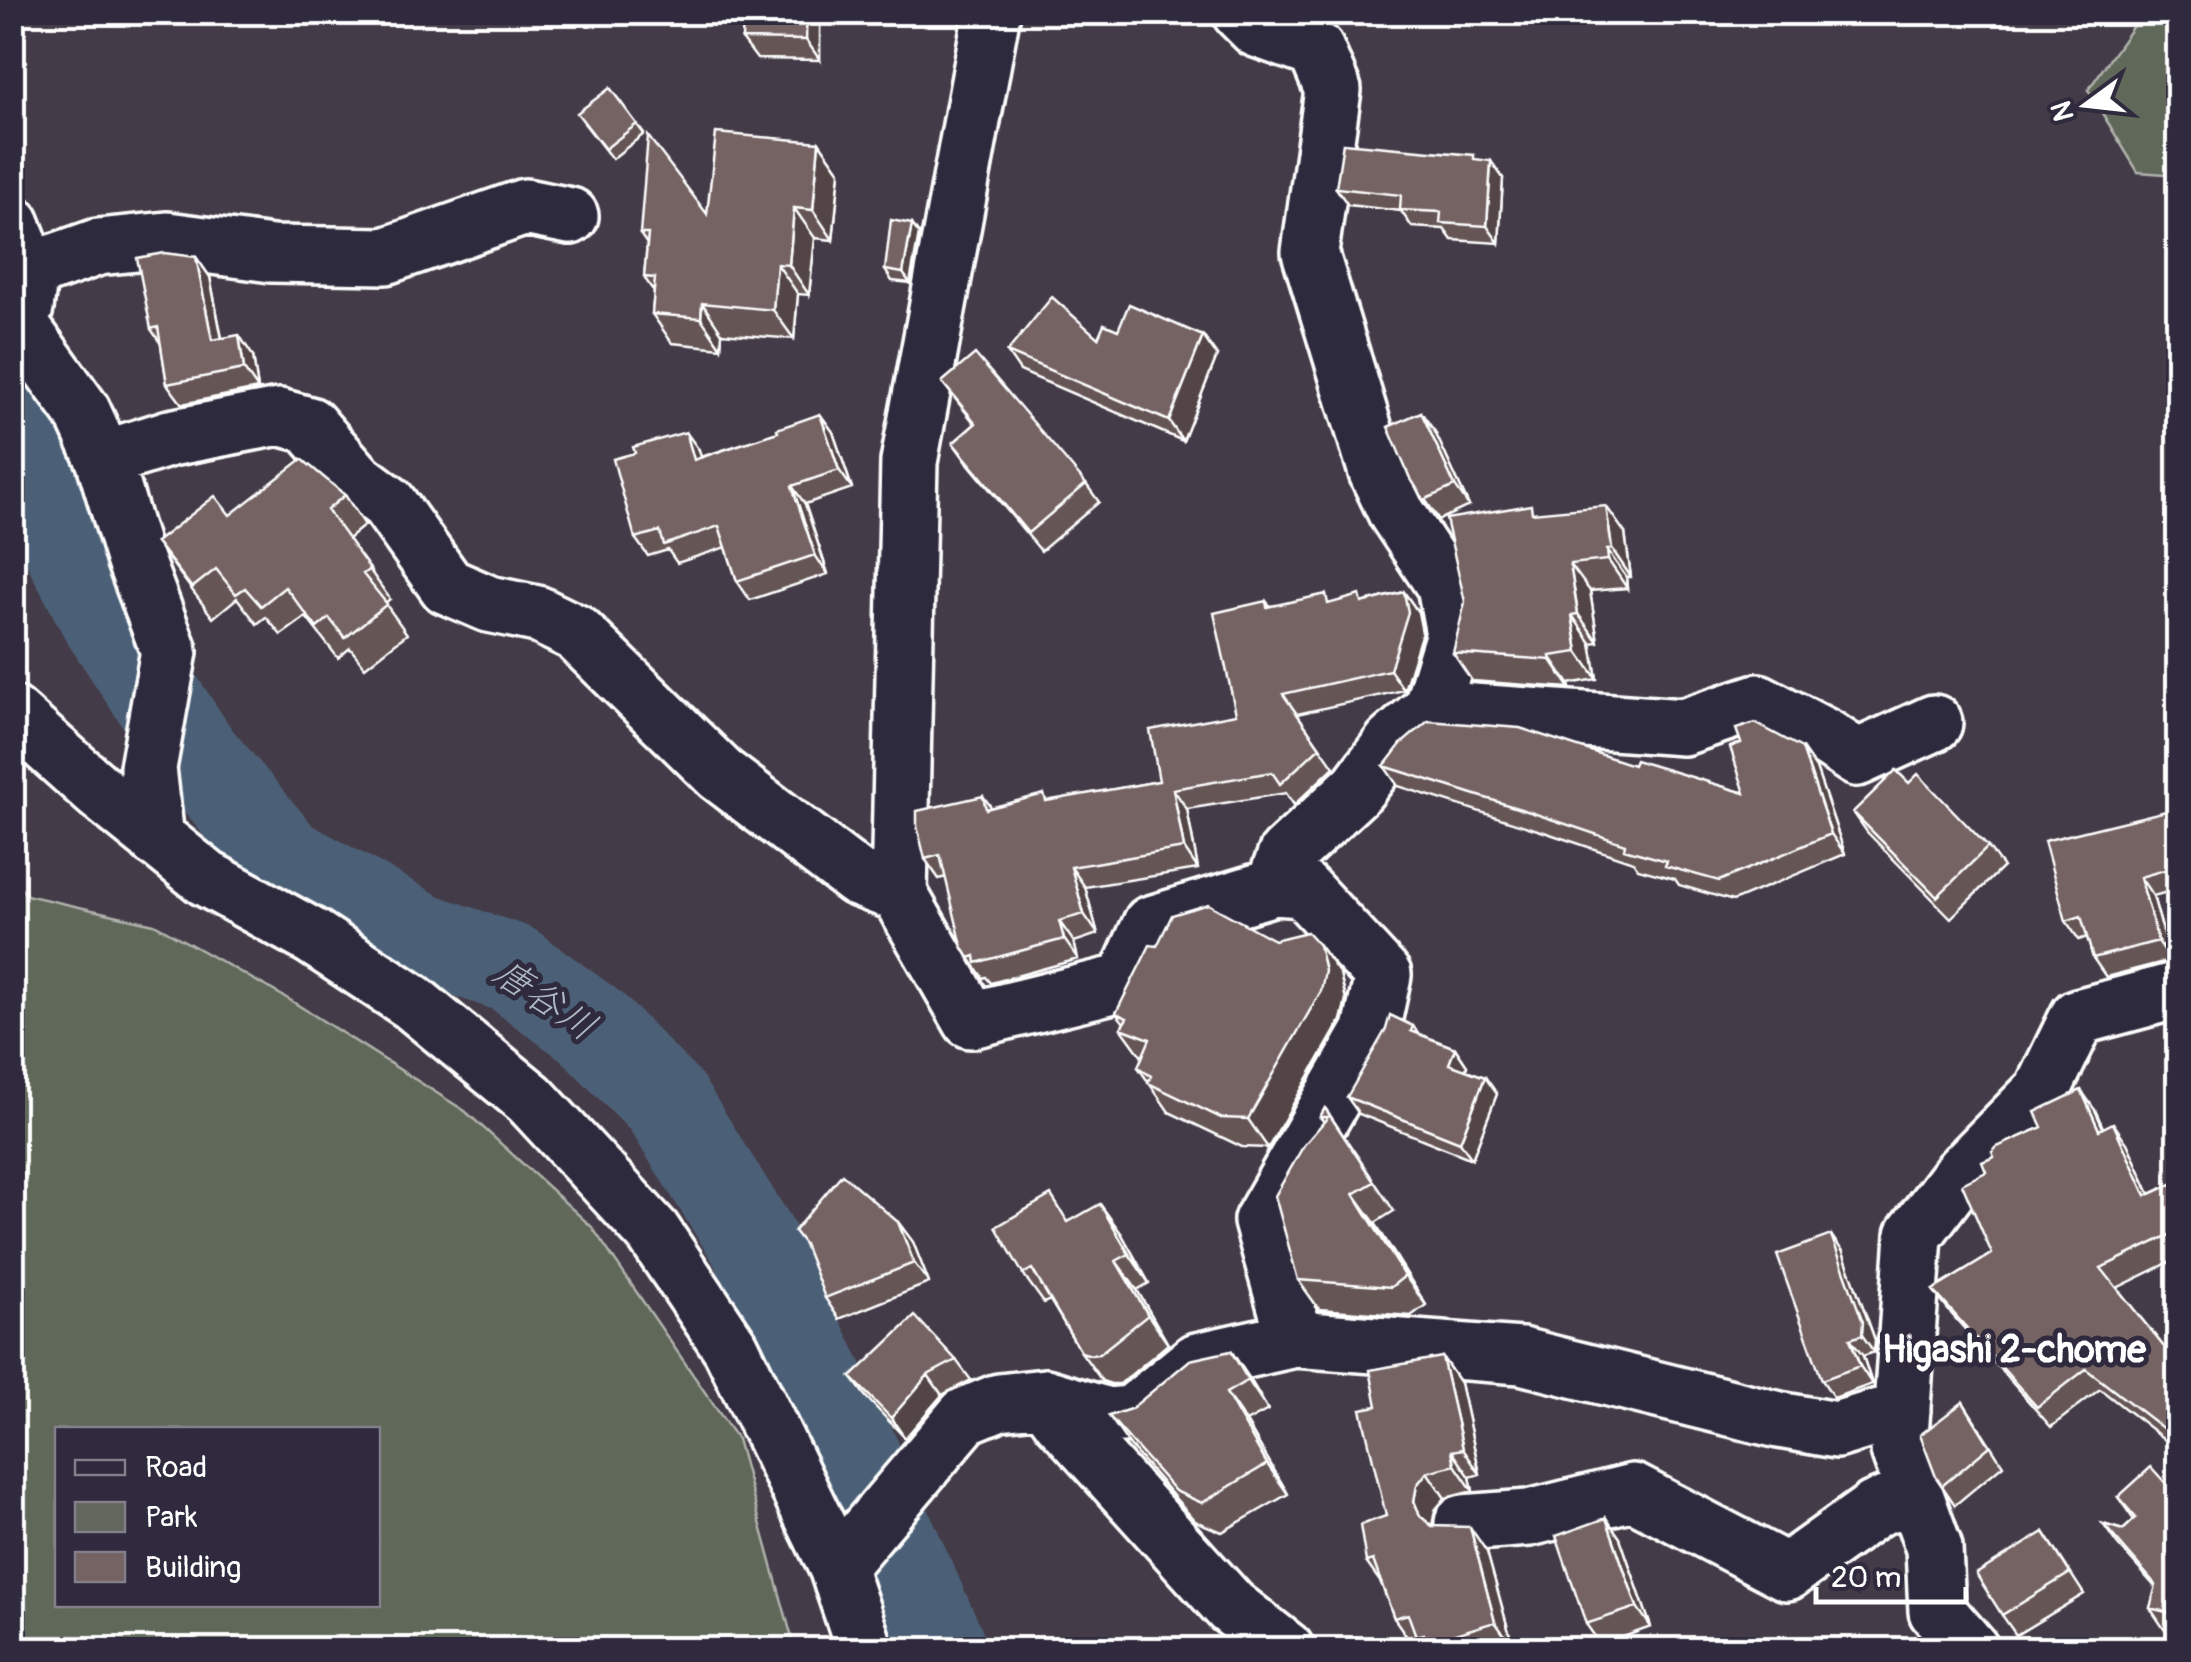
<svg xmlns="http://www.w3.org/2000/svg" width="2191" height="1662" font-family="Pangolin,'Klee One',sans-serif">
  <rect width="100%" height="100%" fill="#443b48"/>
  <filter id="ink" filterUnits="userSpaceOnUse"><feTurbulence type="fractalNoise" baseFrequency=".01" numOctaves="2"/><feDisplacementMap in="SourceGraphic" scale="20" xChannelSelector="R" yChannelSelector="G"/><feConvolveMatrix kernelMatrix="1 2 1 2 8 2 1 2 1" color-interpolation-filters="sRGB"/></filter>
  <g filter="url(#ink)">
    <!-- green -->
    <path fill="#61675a" stroke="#b0b3ac" stroke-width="2.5" fill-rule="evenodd" d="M2142,13H2178V175L2138,172L2088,90Z
      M13,878L26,895L154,924L290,1000L465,1111L592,1227L737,1439L795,1649H13ZM58,1430H378V1604H58Z"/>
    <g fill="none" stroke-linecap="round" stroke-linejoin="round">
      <!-- river -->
      <path stroke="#4c6177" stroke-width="90" d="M12,404L28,430L60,531L105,618L195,755L283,860L421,937L513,969L592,1027L666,1103L752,1240L849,1442L942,1650"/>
      <defs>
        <path id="minor" d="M992,12L909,462L899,894L971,1020L1125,982L1151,924L1274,887L1303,889L1383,975L1371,1031L1262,1221L1295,1339
          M1240,12L1257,29L1316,50L1333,90L1310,252L1377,472L1396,512L1445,586L1454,634L1431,709
          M12,224L30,271L25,308
          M30,271L98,247L167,240L272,254L385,256L525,207L570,216
          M23,329L82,411L104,459L134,558L169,651L148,768L156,839
          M104,459L170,438L279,417L309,425L356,479L388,503L447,586L489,604L537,614L576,633L720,774L857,878L899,894
          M12,714L98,791L206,878L313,937L412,1002L530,1099L653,1232L731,1348L837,1567L865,1650
          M1274,887L1286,855L1358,788L1392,743L1431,709L1683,727L1758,702L1827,738L1857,758L1934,723
          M1045,1397L1061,1419L1231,1607L1286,1650
          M1463,1523L1529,1518L1633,1492L1787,1572L1875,1509L1915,1493
          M837,1567L965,1416L999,1402L1045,1397L1108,1416L1132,1414L1197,1361L1295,1339L1521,1356L1779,1420L1836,1430L1902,1410
          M1971,1650L1937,1611L1934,1548L1899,1450L1914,1235L1961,1173L2042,1091L2078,1017L2178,990"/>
      </defs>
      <!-- minor casing -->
      <use href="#minor" stroke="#fff" stroke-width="62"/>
      <!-- minor -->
      <use href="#minor" stroke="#2f2a3d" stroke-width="55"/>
    </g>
    <!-- wall -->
    <path fill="#655454" stroke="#fff" stroke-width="2.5" d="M820,16V60L757,59L742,39Z
      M610,88L644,134L612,159L584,123Z
      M819,142L840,172L833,240L815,238L809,295L798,294L794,339L722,333L721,348L672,343L652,314L654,292L644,277L647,244L640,234L707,214Z
      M1478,160L1503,178L1499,243L1452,240L1444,229L1412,227L1401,211L1348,205L1336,188Z
      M919,234L910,283L892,281L885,270Z
      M196,257L210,277L222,338L253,356L258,389L182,404L167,384L161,344L151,329Z
      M1118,330L1203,336L1217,356L1183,441L1020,371L1007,352L1098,338Z
      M942,382L1086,484L1099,502L1041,551L966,461L953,443L975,424Z
      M820,414L833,432L852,488L805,504L828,574L750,600L737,581L726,547L677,563L668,550L648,556L635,538L699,450L701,457L778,432Z
      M1435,432L1469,506L1439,520L1409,476Z
      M345,495L365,525L348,539L390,599L385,603L407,634L365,667L350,648L338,658L306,617L281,635L266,617L257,624L237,598L213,618L156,542L230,515Z
      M1536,513L1625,533L1631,577H1626L1627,588L1590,591L1598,642L1591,643L1597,679L1569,684L1570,688L1472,681L1453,653Z
      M1404,592L1418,612L1422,632L1404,690L1297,714L1334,767L1294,805L1286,793L1187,809L1198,869L1085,887L1098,934L1074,942L1078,959L991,983L986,977L983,978L969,958L946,877L939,879L925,859L983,796L992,808L1049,801L1159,781L1236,714L1266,601L1270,606L1365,602Z
      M1633,765L1745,793L1816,768L1845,854L1733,901L1679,885L1675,879L1638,869L1633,862L1544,832L1398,786L1384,766Z
      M1909,783L1988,847L2003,867L1951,918L1867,832L1853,812Z
      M2178,808V889L2153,896L2171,960L2106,977L2093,958L2087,937L2079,940L2066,921Z
      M1274,940L1319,945L1340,974L1346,1000L1341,1020L1268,1148L1242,1147L1169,1112L1138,1067L1142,1057L1121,1028L1124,1023L1116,1013L1157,946Z
      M1413,1026L1419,1034L1455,1048L1467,1066L1466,1070L1485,1077L1497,1094L1472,1159L1359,1114L1347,1097Z
      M1325,1108L1394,1211L1375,1223L1426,1305L1411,1316L1319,1309L1298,1280L1324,1122L1320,1117Z
      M2095,1110L2103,1128L2127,1143L2150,1194L2178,1181V1258L2117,1288L2168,1352L2178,1339V1450L2100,1389L2051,1427L1948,1310L1933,1290L1992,1254L1986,1172Z
      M1070,1221L1121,1233L1149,1283L1137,1290L1168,1344L1120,1384H1111L1102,1381L1081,1352L1050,1300L1044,1303L1023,1274Z
      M898,1222L913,1242L929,1283L839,1319L825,1298Z
      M1843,1252L1875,1340L1874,1352L1863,1356L1872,1384L1834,1398L1822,1380Z
      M1231,1351L1251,1381L1268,1410L1246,1422L1288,1494L1222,1532L1195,1521L1130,1446L1109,1416L1131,1409Z
      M1442,1357L1460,1383L1480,1474L1470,1477L1473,1491L1445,1498L1435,1510L1432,1526L1487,1552L1513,1647L1506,1650H1425L1420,1642L1412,1644L1394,1618L1381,1583L1366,1562L1386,1516L1377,1406Z
      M956,1360L971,1380L942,1395L905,1438L866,1397L851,1377Z
      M1963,1402L2003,1465L1955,1505L1936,1477Z
      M2118,1497H2178V1632L2164,1629L2150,1608L2156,1588L2117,1544L2103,1524L2123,1530L2134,1520Z
      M1606,1518L1620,1538L1651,1627L1601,1645L1586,1624Z
      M2044,1532L2084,1594L2016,1635L2002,1615Z"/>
    <!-- shaded-wall -->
    <path fill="#524545" stroke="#fff" stroke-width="2.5" d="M806,12H818L820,16V60L806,40Z
      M819,142L840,172L833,240L813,210Z
      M1491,161L1503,178L1499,243L1487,226Z
      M794,208L815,238L809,295L789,265Z
      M912,224L919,234L910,283L903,273Z
      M196,257L210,277L226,360L212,340Z
      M777,264L798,294L794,339L773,310Z
      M702,303L722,333L721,348L701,318Z
      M239,335L253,356L258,389L244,369Z
      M1203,336L1217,356L1183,441L1169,421Z
      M1421,412L1435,432L1469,506L1455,486Z
      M820,414L833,432L852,488L839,470Z
      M686,432L699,450L707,478L694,460Z
      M792,486L805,504L828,574L815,555Z
      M1606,506L1625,533L1631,577L1612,549Z
      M1607,550L1626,577L1627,588L1608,560Z
      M1570,564L1590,591L1598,642L1578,614Z
      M1404,592L1418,612L1422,632L1404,690L1390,670Z
      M1572,615L1591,643L1597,679L1578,652Z
      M1550,656L1569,684L1570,688L1551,660Z
      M1802,748L1816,768L1845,854L1831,834Z
      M1173,789L1187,809L1198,869L1184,848Z
      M1071,867L1085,887L1098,934L1084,914Z
      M2140,877L2153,896L2171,960L2158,941Z
      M1059,921L1074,942L1078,959L1064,939Z
      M1319,945L1340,974L1346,1000L1341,1020L1268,1148L1248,1119Z
      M1455,1048L1467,1066L1462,1081L1449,1064Z
      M1485,1077L1497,1094L1472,1159L1460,1142Z
      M2081,1090L2095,1110L2113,1150L2099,1130Z
      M2113,1123L2127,1143L2160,1217L2146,1196Z
      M1354,1194L1375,1223L1426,1305L1405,1276Z
      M1100,1204L1121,1233L1149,1283L1129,1254Z
      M898,1222L913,1242L929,1283L914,1263Z
      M1831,1235L1843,1252L1875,1340L1874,1352L1862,1335Z
      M1116,1261L1137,1290L1168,1344L1148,1315Z
      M1850,1339L1863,1356L1872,1384L1860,1366Z
      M1231,1351L1251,1381L1268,1410L1248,1380Z
      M1442,1357L1460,1383L1480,1474L1463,1449Z
      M928,1375L942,1395L905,1438L891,1418Z
      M1226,1393L1246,1422L1288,1494L1267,1464Z
      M2178,1421V1447L2169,1433Z
      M1452,1451L1470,1477L1473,1491L1455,1465Z
      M1427,1472L1445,1498L1435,1510L1432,1526L1420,1516L1414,1501L1417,1485Z
      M1606,1518L1620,1538L1651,1627L1637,1607Z
      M1470,1527L1487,1552L1513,1647L1495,1622Z"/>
    <!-- building -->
    <path fill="#756262" stroke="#fff" stroke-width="2.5" d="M743,12H806V40L742,39Z
      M610,88L637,124L605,149L577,113Z
      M716,133L819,142L813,210L794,208L789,265L777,264L773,310L702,303L701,318L652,314L655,278L644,277L648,234H640L648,136L707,214Z
      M1343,143L1474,155V159L1491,161L1487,226L1440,223L1441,212L1400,210L1401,195L1336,188Z
      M891,220L912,224L903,273L885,270Z
      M164,253L196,257L212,340L239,335L244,369L167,384L158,327L151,329L137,258Z
      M1052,297L1098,338L1104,324L1118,330L1129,304L1203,336L1169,421L1007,352Z
      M975,354L1086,484L1028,533L953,443L976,423L942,382Z
      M1421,412L1455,486L1424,500L1409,476L1388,427Z
      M820,414L839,470L792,486L815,555L737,581L719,526L664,545L660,531L635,538L613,459L635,453L633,447L686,432L694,460L778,432L777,429Z
      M302,459L345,495L327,510L370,569L363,574L387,604L345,638L329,618L317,628L285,587L261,606L245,588L236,594L216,569L192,588L156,542L215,496L230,515Z
      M1531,505L1532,513L1606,506L1612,549L1607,550L1608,560L1570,564L1578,614L1572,615L1578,652L1550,656L1551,660L1453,653L1465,602L1446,519Z
      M1404,592L1408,612L1390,670L1283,694L1320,747L1280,784L1272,772L1173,789L1184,848L1071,867L1084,914L1059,921L1064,939L976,963L975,956L969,958L962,946L940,855L925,859L917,826V811L983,796L986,809L1044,794L1046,801L1159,781L1150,730L1236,714L1214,613L1266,601L1267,607L1326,594L1328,604L1360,595L1362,603Z
      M1428,721L1520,728L1633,765L1635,760L1745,793L1730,747L1741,743L1736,729L1755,723L1802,748L1831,834L1719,881L1665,866L1667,861L1624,849L1625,844L1530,812L1384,766L1401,744Z
      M1896,770L1909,783L1918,774L1988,847L1937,897L1853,812Z
      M2178,808V866L2140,877L2158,941L2093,958L2081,916L2066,921L2044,841Z
      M1208,904L1274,940L1307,932L1319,945L1325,971L1321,991L1248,1119L1221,1118L1148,1083L1151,1076L1138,1067L1150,1039L1121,1028L1127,1018L1116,1013L1150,945L1157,946L1172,915Z
      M1390,1015L1413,1026L1411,1031L1455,1048L1449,1064L1485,1077L1460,1142L1347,1097L1386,1029Z
      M2081,1090L2099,1130L2113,1123L2146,1196L2178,1181V1231L2101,1268L2168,1352L2178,1339V1421L2169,1433L2086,1369L2037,1407L1933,1290L1992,1254L1962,1184L1986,1172L1982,1162L1994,1157L1992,1152L1997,1147L2042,1127L2035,1112Z
      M1325,1108L1374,1182L1354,1194L1405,1276L1391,1287L1298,1280L1275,1196L1304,1145L1328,1117H1320Z
      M842,1174L898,1222L914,1263L825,1298L804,1244L794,1231Z
      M1051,1195L1068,1222L1100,1204L1129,1254L1116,1261L1148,1315L1099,1354L1091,1355L1081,1352L1032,1269L1023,1274L996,1227Z
      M1831,1235L1863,1322L1862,1335L1850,1339L1860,1366L1822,1380L1777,1255Z
      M915,1316L956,1360L928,1375L891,1418L851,1377Z
      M1231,1351L1248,1380L1226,1393L1267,1464L1202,1503L1175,1491L1109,1416L1131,1409L1190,1360Z
      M1442,1357L1463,1449L1452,1451L1455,1465L1427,1472L1417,1485L1414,1501L1420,1516L1432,1526L1470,1527L1495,1622L1426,1643L1424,1634L1416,1636L1408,1614L1394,1618L1373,1560L1366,1562L1360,1525L1386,1516L1361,1409L1377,1406L1370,1370Z
      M1963,1402L1990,1446L1942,1486L1936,1477L1920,1435Z
      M2151,1467L2178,1497V1534L2170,1542L2178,1544V1615L2150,1608L2156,1585L2103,1524L2123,1530L2136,1518L2118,1497Z
      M1606,1518L1637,1607L1586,1624L1556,1536Z
      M2044,1532L2070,1573L2002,1615L1976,1574Z
      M2070,1641L2140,1650H2069Z"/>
  </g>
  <g text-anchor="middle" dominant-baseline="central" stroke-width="10" stroke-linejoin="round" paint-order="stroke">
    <!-- water labels -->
    <g font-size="38" font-style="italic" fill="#aeb8c2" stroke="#2f2a3d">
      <text transform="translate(545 1000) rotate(34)">唐谷川</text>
    </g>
    <!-- neighbourhood labels -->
    <g font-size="38" font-weight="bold" fill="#fff" stroke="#2f2a3d">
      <text x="2014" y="1350">Higashi 2-chome</text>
    </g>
  </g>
  <!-- margin -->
  <rect width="2191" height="1662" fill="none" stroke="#2f2a3d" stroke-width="50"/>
  <rect x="25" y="25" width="2141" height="1612" fill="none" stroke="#fff" stroke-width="4" filter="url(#ink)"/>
  <!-- legend -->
  <rect x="55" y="1427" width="325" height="180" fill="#2f2a3d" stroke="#827f8b" stroke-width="2.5"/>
  <rect x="75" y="1460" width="50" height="15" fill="#2f2a3d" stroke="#827f8b" stroke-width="2.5"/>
  <text x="145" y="1477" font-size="30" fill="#ffffff">Road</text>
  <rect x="75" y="1502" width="50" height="30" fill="#61675a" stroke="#827f8b" stroke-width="2.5"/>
  <text x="145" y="1527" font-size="30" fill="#ffffff">Park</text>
  <rect x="75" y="1552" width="50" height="30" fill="#756262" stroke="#827f8b" stroke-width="2.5"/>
  <text x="145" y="1577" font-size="30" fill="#ffffff">Building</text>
  <!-- north arrow -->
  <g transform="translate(2086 105) rotate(255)" stroke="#2f2a3d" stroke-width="8" paint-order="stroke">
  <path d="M0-8L18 38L0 25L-18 38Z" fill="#ffffff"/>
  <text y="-15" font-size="28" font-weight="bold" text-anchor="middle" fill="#ffffff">N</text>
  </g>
  <!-- scale -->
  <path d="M1816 1587v15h150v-15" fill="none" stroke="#ffffff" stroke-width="5"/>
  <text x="1831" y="1587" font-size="30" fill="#ffffff" stroke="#2f2a3d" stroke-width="8" paint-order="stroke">20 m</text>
</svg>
